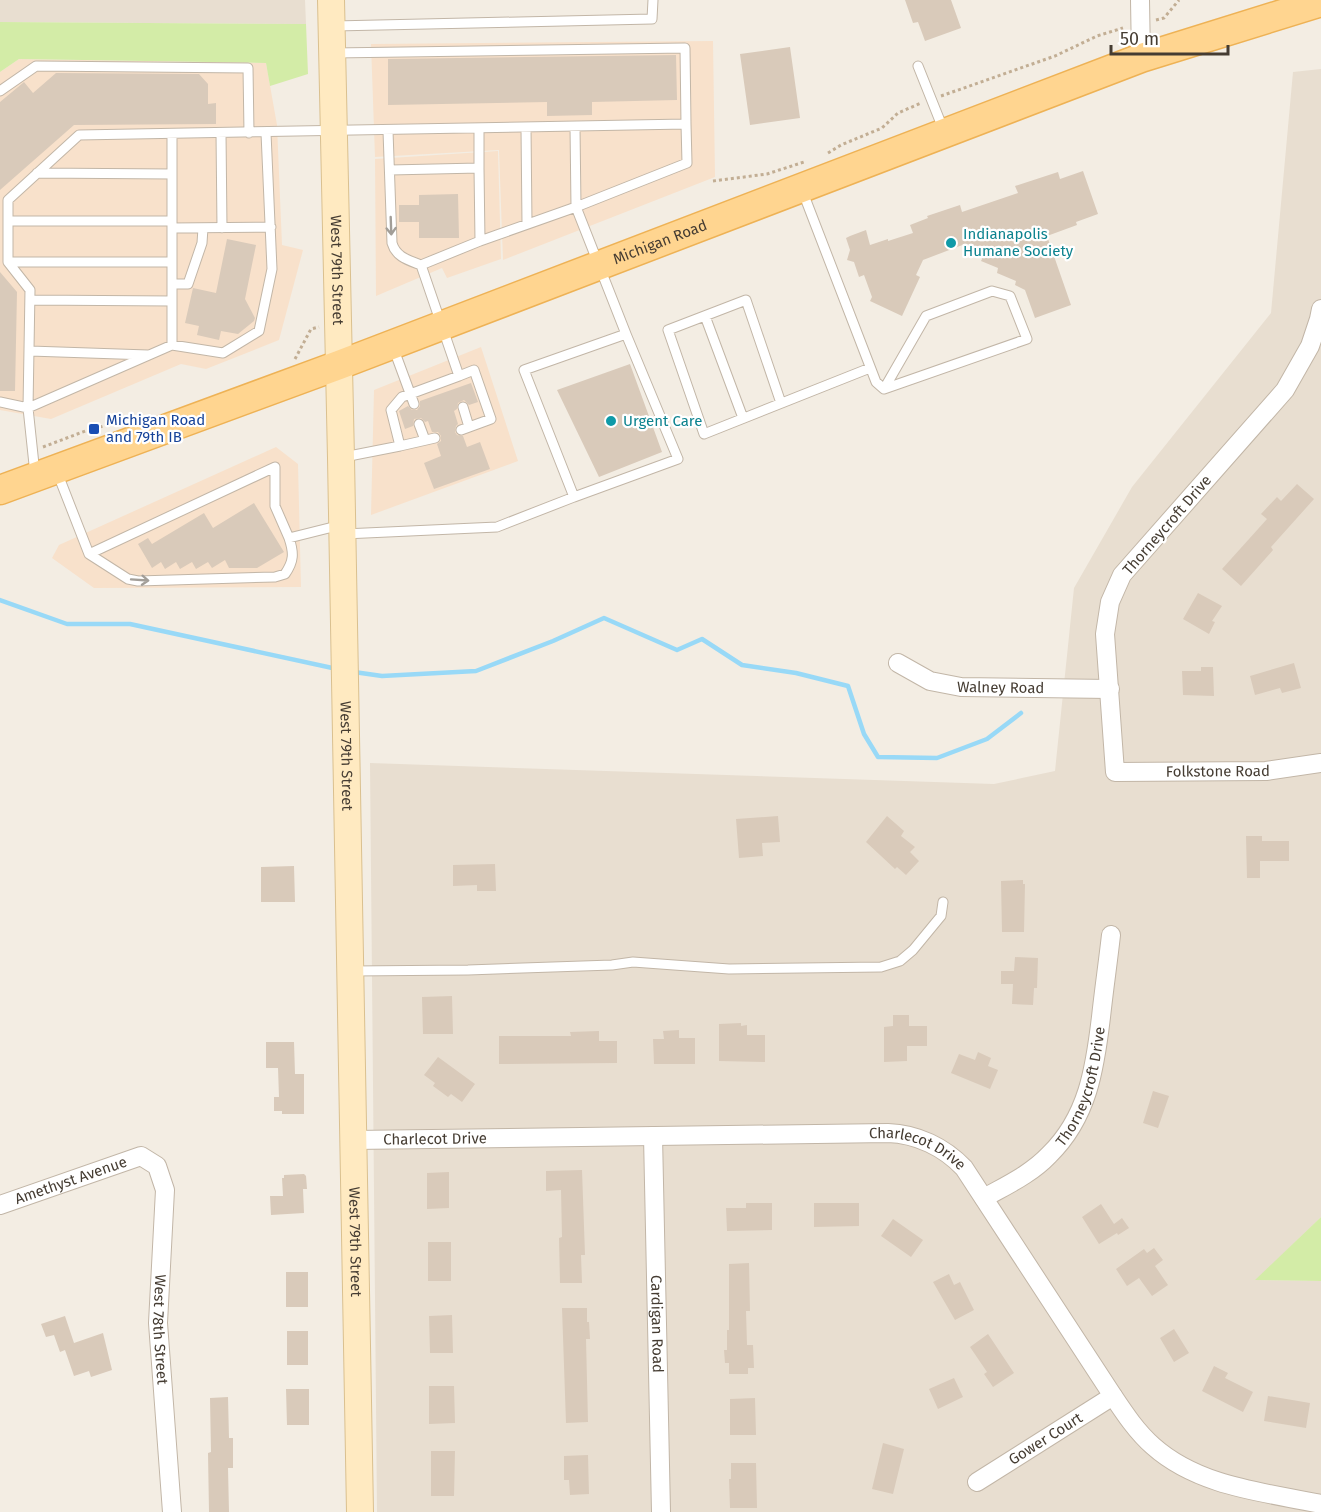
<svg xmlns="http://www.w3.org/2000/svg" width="1321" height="1512" font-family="'Fira Sans',sans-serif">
  <rect width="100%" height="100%" fill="#f3ede3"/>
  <!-- residential -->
  <path fill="#e8ded0" d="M0,0H305L306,24L0,22Z
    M1321,69V1217L1256,1280L1321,1281V1512H377L370,763L994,784L1055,771L1074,588L1132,487L1271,313L1293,72Z"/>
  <!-- commercial -->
  <path fill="#f8e1cb" d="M713,41L715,177L503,260L499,150L375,157L371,44Z
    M19,59L266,63L277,125L282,245L303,250L279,340L206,369L181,364L51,419L0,410V72Z
    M498,151L501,259L447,278L442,268L376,296L375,159Z
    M481,347L518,461L371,515L374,390Z
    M276,447L298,464L301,587L94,588L52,558L59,545Z"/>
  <!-- green -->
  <path fill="#d3eca7" d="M0,22L306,24L308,74L270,86L266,63L19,59L0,72Z
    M1321,1217V1281L1255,1280Z"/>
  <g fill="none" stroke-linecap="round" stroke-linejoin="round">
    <!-- stream -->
    <path stroke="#98d9f7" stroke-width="4.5" d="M0,600L67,624H130L337,669
      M354,672L382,676L476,671L553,641L604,618L677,650L702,639L742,665L796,673L848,686L864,734L878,757L937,758L987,739L1021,713"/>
  </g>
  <!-- building -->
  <path fill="#d9caba" d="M905,0H951L961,28L925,41L918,22L913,23Z
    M790,47L800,118L750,125L740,54Z
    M676,55L677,100L592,102V115L547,116V102L388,105V59Z
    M56,73L199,74L208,84V104L216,103V124L74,125L0,190V102L24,82L33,93Z
    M1083,171L1098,214L1076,222L1077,225L1047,236L1071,305L1035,318L1025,290L1015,285L1016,281L997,273L998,268L981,261L985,253L965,244L923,260L916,275L920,277L902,316L870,301L872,297L864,275L859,277L854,262L847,260L850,250L846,238L850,236L866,230L870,245L888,239V241L913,233L910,225L928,218L927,216L960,205L962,212L1018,193L1015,186L1058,172L1060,179Z
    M458,194L459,238H419V222H399V205H419V195Z
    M227,239L256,245L245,299L255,318L254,321L238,334L221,331L219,340L197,335L199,326L185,323L193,288L216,293Z
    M0,272L17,292L15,391H0Z
    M630,364L662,452L599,477L557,390Z
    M471,383L478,402L469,405L464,400L458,403L457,409L454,411L458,424L456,426L455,432L457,435L463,436L467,447L480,442L490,469L434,489L424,463L441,456L437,444L441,441V436L438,432H432L428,421L425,422L421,418L414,419L413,426L405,429L399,411L408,406L412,410H417L420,406V401Z
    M1297,484L1314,499L1271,547L1273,550L1241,586L1222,569L1267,519L1261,514L1277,497L1281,501Z
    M254,503L284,552L257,568H229L225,560L212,568L208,562L196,569L192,562L180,569L176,562L165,569L161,562L152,568L138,544L148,538L152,544L204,513L213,528Z
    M1198,593L1222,606L1212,621L1215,622L1209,634L1183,619Z
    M1294,663L1301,688L1282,693L1280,688L1255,695L1250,676Z
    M1201,667H1213L1214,696L1183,695L1182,671H1201Z
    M778,816L780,842L762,843L763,856L739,858L736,819Z
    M887,816L904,831L901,836L915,847L910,852L919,861L906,875L897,867L895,869L866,842Z
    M1246,836H1262V841H1289V861H1260V878H1247Z
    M495,864L496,891H477V885L453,886V865Z
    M294,866L295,902H261V867Z
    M1023,880V884H1025L1024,932H1002L1001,881Z
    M1015,957L1038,958L1037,988H1034L1033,1005L1012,1004L1013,984H1001V971H1014Z
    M452,996L453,1034H423L422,997Z
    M893,1015H909V1026H927V1046H907V1061L884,1062V1027L893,1026Z
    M741,1023V1026L747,1025V1035H765V1062L719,1061V1024Z
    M679,1030V1038H695V1064H654L653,1039H664L663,1031Z
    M599,1031V1041H617V1063L499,1064V1036H571L570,1032Z
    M266,1042H294L295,1074H304V1114H282V1111H274V1097H279L278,1068H266Z
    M978,1052L991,1058L988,1066L998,1070L990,1089L951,1073L959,1054L975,1060Z
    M438,1057L475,1084L462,1102L451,1094L448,1097L433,1086L435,1083L424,1075Z
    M1153,1091L1169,1096L1158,1128L1143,1123Z
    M582,1170L585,1255H581L582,1283H560L559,1238L562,1237L561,1190L546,1191V1171Z
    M449,1172V1208L427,1209V1173Z
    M304,1174L306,1176L307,1189H303L304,1213L271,1215L270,1196H283L282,1178H284V1175Z
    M746,1203H772V1230L727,1231L726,1208H746Z
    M814,1203H859V1226L814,1227Z
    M1101,1204L1114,1224L1122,1218L1129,1228L1118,1235L1117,1233L1099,1244L1082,1217Z
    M893,1219L923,1240L911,1257L881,1236Z
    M428,1242H451V1281H428Z
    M1154,1248L1163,1260L1155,1266L1168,1285L1152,1296L1139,1278L1127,1286L1116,1269L1144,1249L1147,1253Z
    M749,1263L750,1311H746L747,1345H753L754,1368H748V1374H729V1363H725L724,1350H727V1330H729V1264Z
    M286,1272H308V1307H286Z
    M949,1274L954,1285L960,1282L974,1310L955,1320L933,1282Z
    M562,1308H587V1322H589L590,1339H586L588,1422L566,1423Z
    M452,1315L453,1353H430L429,1316Z
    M65,1316L74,1343L103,1333L112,1370L91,1377L89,1371L74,1376L65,1350L60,1352L54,1335L46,1337L41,1324Z
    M1174,1329L1189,1353L1174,1362L1160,1338Z
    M287,1331H308V1365H287Z
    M988,1334L1014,1373L993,1387L984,1374L987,1372L970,1347Z
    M1214,1366L1228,1373L1225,1378L1253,1392L1243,1412L1202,1391Z
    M954,1378L963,1397L938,1409L929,1389Z
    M429,1386H454L455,1423L429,1424Z
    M286,1389H309V1425H287Z
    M1268,1396L1310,1403L1306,1428L1264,1421Z
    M228,1397L229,1438H233V1468H228L229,1512H209L208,1453L211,1452L210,1398Z
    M755,1398L756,1435H730V1399Z
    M883,1443L904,1449L893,1494L872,1489Z
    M431,1451H455L454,1496H431Z
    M588,1455L589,1494L570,1495L569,1480H564V1456Z
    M731,1463H756L757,1508H730L729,1479H731Z"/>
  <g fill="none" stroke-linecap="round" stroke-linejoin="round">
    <defs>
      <path id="service" d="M334,26L652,19L653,0
        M333,53L685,48L686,124
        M918,66L944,131
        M0,91L36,66L248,68L249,133
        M526,128L527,224
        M388,131L392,243C396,257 408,260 421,265L480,241
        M221,133L222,228
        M172,134V345
        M479,168V129
        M390,170L479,168L480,241L576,207L575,127
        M37,173L172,174
        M802,190L876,382L884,389L1027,339L1010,296L992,291L926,316L884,389
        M8,221H172
        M172,228L271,227
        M8,262H172
        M172,284H188L202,243L203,228
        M30,300L172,301
        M705,316L743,418
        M393,347L414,404
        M30,351L148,355
        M459,376L474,370L491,419L461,430
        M0,402L28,408L172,345L223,353L259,331L272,269L266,133
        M781,403L746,300L668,330L704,434L870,368
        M463,407L469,427
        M419,424L425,440
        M400,446L435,438
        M344,457L400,446L391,410L402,397L459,376L421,265
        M57,472L89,554L275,467V506L289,538L341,525
        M35,474L28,408L30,290L8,262V200L79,135L686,124L687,163L576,207L626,334L524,370L574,497L497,527L344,534
        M574,497L678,459L626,334
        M89,554L128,579L138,581L275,577L285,574C294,561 294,553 289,538
        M352,971L468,970L612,965L633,962L729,969L881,967L900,961L913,950L941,916L943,902"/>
      <g id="minor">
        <path d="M1140,0L1141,58"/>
        <path id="s1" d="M1321,309L1319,319L1310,346L1285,390L1122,575L1110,602L1105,634L1115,772L1266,771L1321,763"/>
        <path id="s2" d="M898,663L930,681L961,687L1110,689"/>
        <path id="s3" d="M653,1136L661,1512"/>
        <path id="s4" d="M353,1140L888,1133C917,1134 944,1147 964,1168L1113,1396C1125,1414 1137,1432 1153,1446C1199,1487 1264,1492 1321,1504"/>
        <path id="s5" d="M984,1198C1007,1185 1031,1174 1049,1155C1088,1117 1095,1068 1101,1017C1104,989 1108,962 1111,935"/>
        <path id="s6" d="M0,1205L141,1156L157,1166L165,1190L158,1323L172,1512"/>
        <path id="s7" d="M977,1482L1113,1396"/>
      </g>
      <g id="secondary">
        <path id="s8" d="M331,0L341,458L360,1512"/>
      </g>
      <g id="primary">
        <path id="s9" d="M0,490L339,365L1141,58L1321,2"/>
      </g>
    </defs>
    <!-- service casing -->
    <use href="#service" stroke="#c2b6a7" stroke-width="11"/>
    <!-- minor casing -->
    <use href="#minor" stroke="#c2b6a7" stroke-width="20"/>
    <!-- secondary casing -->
    <use href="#secondary" stroke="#dac08f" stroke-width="28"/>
    <!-- primary casing -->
    <use href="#primary" stroke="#eeb255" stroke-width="31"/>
    <!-- path -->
    <path stroke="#c2ae94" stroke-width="3" stroke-dasharray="3 3" stroke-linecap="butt" d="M1156,20L1164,18L1179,0
      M941,96L1055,56L1097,36L1123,28
      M828,153L841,145L882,128L898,113L921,103
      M713,181L767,174L804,162
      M295,359L311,329L319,327
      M43,447L88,430L108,425"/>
    <!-- service -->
    <use href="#service" stroke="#fff" stroke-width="9"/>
    <!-- minor -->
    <use href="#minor" stroke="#fff" stroke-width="18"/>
    <!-- secondary -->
    <use href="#secondary" stroke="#ffeac1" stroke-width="26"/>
    <!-- primary -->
    <use href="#primary" stroke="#ffd590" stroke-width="28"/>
  </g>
  <!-- one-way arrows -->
  <defs><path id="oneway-shaft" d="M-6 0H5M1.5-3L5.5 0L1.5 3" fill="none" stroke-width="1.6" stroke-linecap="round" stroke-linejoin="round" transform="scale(1.5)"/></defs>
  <g stroke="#a29e98">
    <use href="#oneway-shaft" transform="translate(391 226) rotate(88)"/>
    <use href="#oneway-shaft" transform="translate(140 580) rotate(4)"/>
  </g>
  <!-- markers -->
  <g fill="#0f9aa8" stroke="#fff" stroke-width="2">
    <circle cx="951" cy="243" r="6"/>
    <circle cx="611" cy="421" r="6"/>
  </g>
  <rect fill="#1a4fb4" stroke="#fff" stroke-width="2" x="88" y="423" width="12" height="12" rx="3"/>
  <g text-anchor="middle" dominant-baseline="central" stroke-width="4.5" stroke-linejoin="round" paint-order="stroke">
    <!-- culture labels -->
    <g font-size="15" fill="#0d838f" stroke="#fff" text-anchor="start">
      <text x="963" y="234">Indianapolis<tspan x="963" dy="17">Humane Society</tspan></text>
      <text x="623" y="421">Urgent Care</text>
    </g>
    <!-- street labels -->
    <g font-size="15" fill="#453c32" stroke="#fff">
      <text stroke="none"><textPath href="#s9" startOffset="705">Michigan Road</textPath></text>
      <text stroke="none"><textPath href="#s8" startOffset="270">West 79th Street</textPath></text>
      <text transform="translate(1167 525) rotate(-49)">Thorneycroft Drive</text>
      <text stroke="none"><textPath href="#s2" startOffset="108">Walney Road</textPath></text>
      <text stroke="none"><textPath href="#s8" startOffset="756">West 79th Street</textPath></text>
      <text stroke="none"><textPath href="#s1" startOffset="639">Folkstone Road</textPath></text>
      <text stroke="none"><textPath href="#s5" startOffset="156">Thorneycroft Drive</textPath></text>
      <text stroke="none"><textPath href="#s4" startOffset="82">Charlecot Drive</textPath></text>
      <text stroke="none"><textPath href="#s4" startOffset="568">Charlecot Drive</textPath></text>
      <text stroke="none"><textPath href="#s6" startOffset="75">Amethyst Avenue</textPath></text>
      <text stroke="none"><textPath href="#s8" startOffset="1242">West 79th Street</textPath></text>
      <text stroke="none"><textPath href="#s3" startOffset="188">Cardigan Road</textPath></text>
      <text stroke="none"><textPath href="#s6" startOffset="333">West 78th Street</textPath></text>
      <text stroke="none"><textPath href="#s7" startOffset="81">Gower Court</textPath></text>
    </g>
    <!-- transit labels -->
    <g font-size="15" fill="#164399" stroke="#fff" text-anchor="start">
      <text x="106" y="420">Michigan Road<tspan x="106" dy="17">and 79th IB</tspan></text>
    </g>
  </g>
  <!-- scale -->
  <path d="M1111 45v9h117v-9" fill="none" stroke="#453c32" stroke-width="3"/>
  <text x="1120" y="45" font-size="18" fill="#453c32" stroke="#ffffff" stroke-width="4.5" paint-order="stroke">50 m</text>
</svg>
